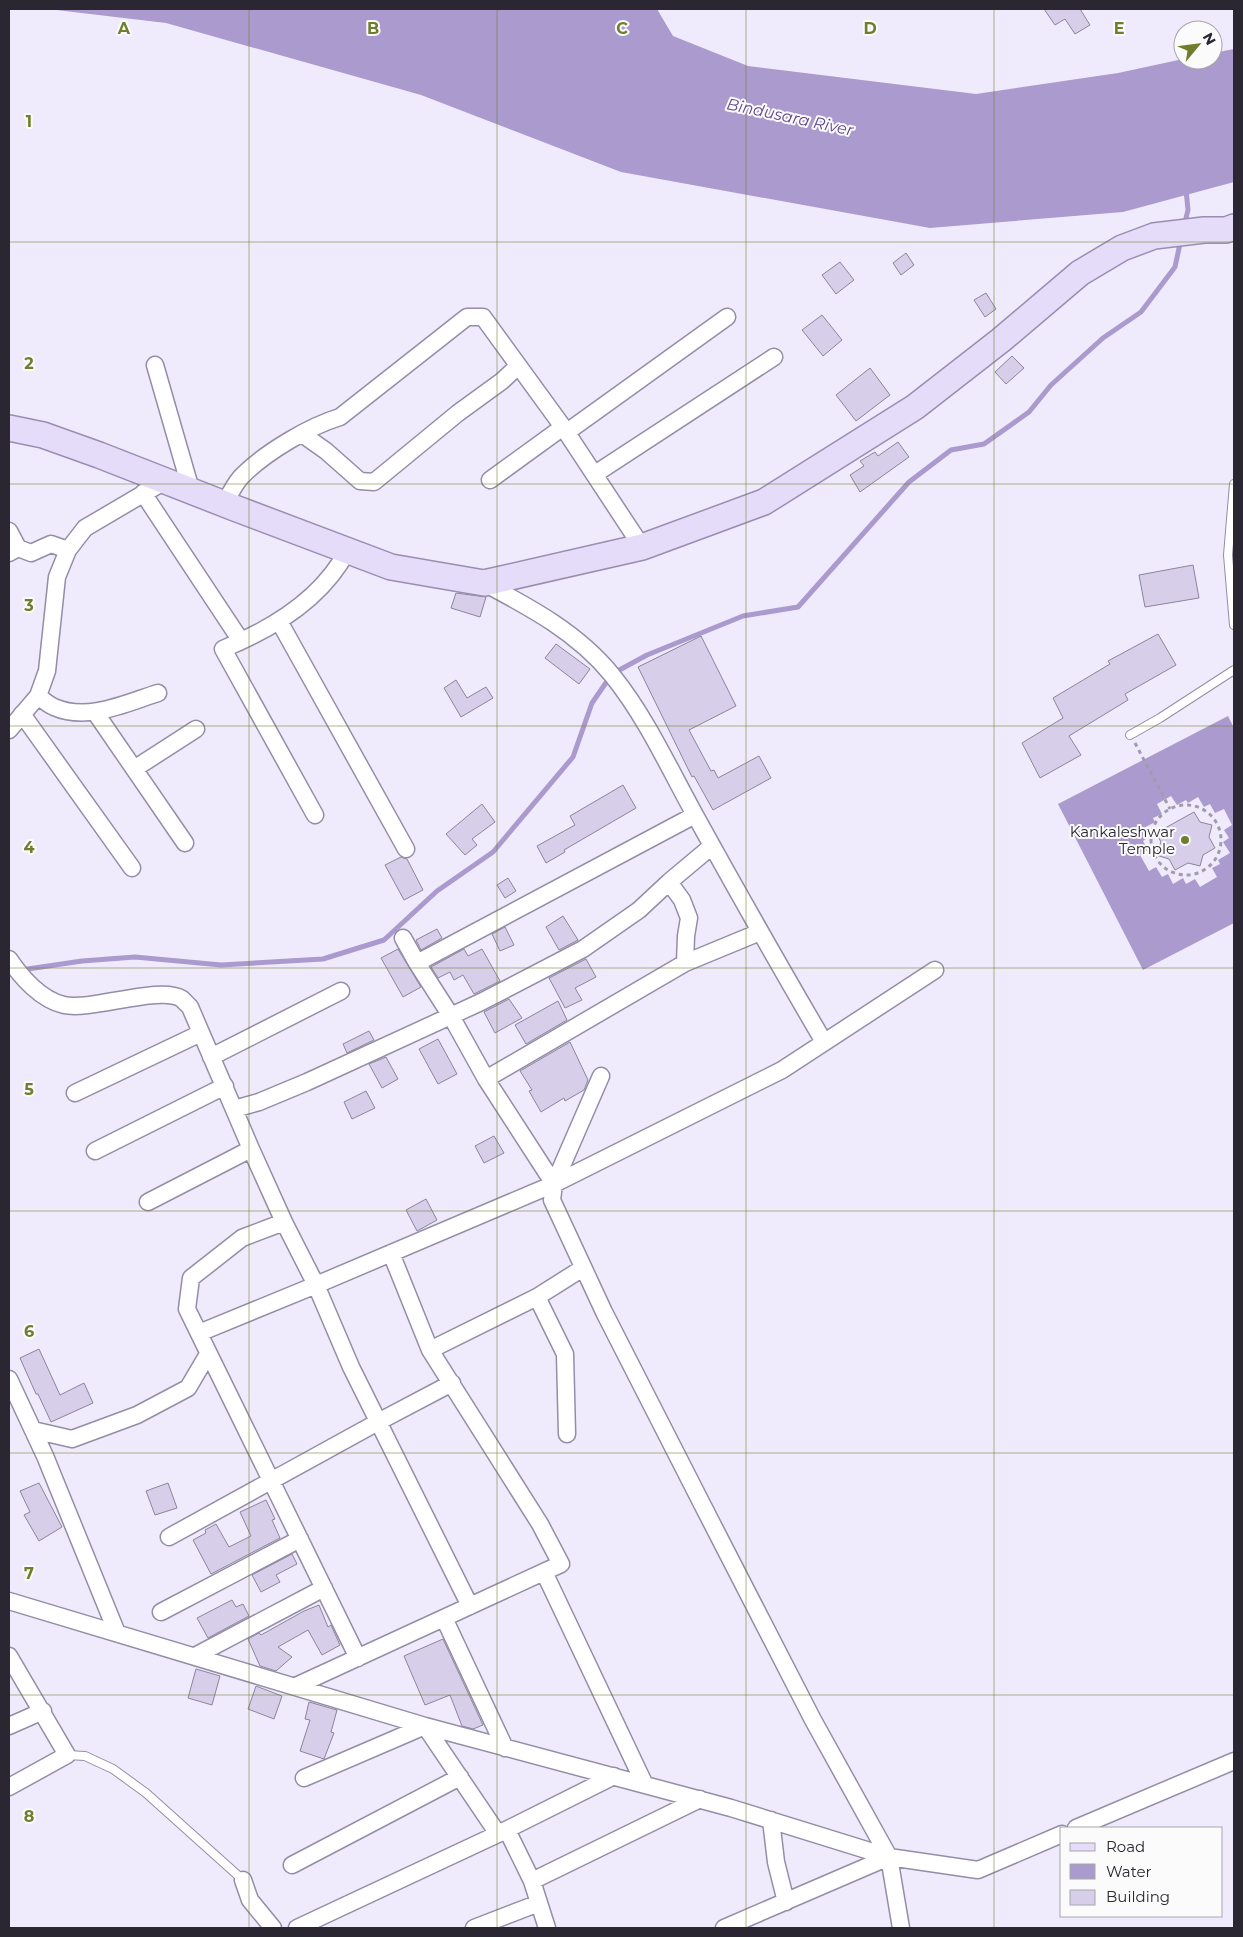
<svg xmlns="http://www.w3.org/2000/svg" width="1243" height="1937" font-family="Montserrat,sans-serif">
  <rect width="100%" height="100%" fill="#f0ebfc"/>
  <!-- water -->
  <path fill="#aa9ace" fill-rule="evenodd" d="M48,9H657L673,36L748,66L976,94L1118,73L1183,59L1213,60V53L1234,49V182L1123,212L930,228L621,172L421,95L166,23Z
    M1228,716L1234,728V923L1143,970L1058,804ZM1171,796L1177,805L1186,800L1188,803L1198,797L1204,807L1210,804L1215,813L1224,809L1232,825L1224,830L1229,838L1223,842L1230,853L1218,860L1220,864L1212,868L1217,877L1200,887L1195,879L1186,884L1183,878L1173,884L1168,874L1162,877L1156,867L1149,871L1140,855L1148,850L1143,841L1148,837L1144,828L1155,822L1153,818L1162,814L1157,804Z"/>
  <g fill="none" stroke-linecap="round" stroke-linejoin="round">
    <!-- stream -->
    <path stroke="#aa9ace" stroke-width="5" d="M1184,226L1188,210L1186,190
      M9,974L14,971L82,961L135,957L221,965L323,959L384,940L437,891L493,852L573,757L592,703L612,674L647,655L743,616L798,607L909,482L951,450L984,444L1029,412L1051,385L1103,338L1141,312L1175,267L1181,239"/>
  </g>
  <!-- building -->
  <path fill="#d7cfea" stroke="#8b849c" d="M1044,9H1080L1090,25L1075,34L1065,19L1055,25Z
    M906,253L914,265L901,275L893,263Z
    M840,262L854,280L836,294L822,275Z
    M986,293L996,309L985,317L974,300Z
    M822,315L842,340L823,356L802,330Z
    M1012,356L1024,368L1006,384L995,372Z
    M870,368L890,395L856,421L836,395Z
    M898,442L909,457L860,492L850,475L864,466L860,461L875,452L878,456Z
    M1193,565L1199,598L1145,607L1139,575Z
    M456,593L486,597L480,617L451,608Z
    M1158,634L1176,665L1125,694L1128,700L1069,736L1081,755L1040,778L1022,743L1063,718L1053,698L1110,664L1108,661Z
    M701,636L736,706L689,730L711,771L714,770L718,778L759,756L771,778L713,810L694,776L692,777L638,667Z
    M556,644L590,669L579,684L545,658Z
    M456,680L467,698L486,687L493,698L461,717L444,688Z
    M623,785L636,808L564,850L565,852L546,863L537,846L575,825L570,816Z
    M482,804L495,822L472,839L477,845L465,855L446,834Z
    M1194,812L1200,822L1212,825L1209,837L1215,848L1203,855L1200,866L1188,863L1175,870L1169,859L1156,855L1161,842L1156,833Z
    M401,857L407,859L423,890L404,900L385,865Z
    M508,878L516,891L505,898L497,885Z
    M563,916L578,940L559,950L546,927Z
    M505,927L514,945L500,951L492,934Z
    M437,929L442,938L421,950L416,940Z
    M398,949L421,987L403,997L381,958Z
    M464,949L468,956L482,949L500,981L474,994L463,975L454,980L450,972L438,978L431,967Z
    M586,959L596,977L575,988L582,1000L565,1008L549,978Z
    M509,999L522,1018L495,1033L484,1012Z
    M558,1001L567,1020L526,1044L515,1025Z
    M369,1031L374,1040L347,1053L343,1044Z
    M438,1039L457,1074L438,1084L419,1049Z
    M570,1042L588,1080L584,1090L565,1101L564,1098L541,1112L529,1091L532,1090L520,1071Z
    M386,1057L398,1079L382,1088L369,1064Z
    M366,1091L375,1108L352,1119L344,1102Z
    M494,1136L504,1153L484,1163L475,1146Z
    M426,1199L437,1220L417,1231L406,1210Z
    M39,1349L60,1395L84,1383L93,1403L51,1422L38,1394H36L20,1358Z
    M39,1483L62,1527L39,1541L24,1515L30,1512L20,1491Z
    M168,1483L177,1508L155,1515L146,1491Z
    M266,1500L275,1519L272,1520L280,1538L211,1574L193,1540L206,1533L205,1530L216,1524L229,1547L251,1536L240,1512Z
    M292,1554L297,1564L276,1575L280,1582L261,1592L252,1575Z
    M232,1600L236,1607L243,1604L249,1616L208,1638L197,1618Z
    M319,1605L328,1627L331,1625L340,1645L322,1655L308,1630L278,1647L292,1657L276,1671L260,1666L248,1639L259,1633L261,1635L304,1611Z
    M443,1639L483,1725L473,1729L462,1726L450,1695L425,1705L404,1656Z
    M196,1669L220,1676L212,1705L188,1698Z
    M256,1686L282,1696L274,1719L248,1709Z
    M309,1702L337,1710L331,1732L334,1733L324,1759L300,1751L310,1720L305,1719Z"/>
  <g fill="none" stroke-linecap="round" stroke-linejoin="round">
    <defs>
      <path id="lane" d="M1234,484L1228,555L1234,625
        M1130,735L1160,718L1234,670
        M67,1755L85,1756L113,1769L146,1793L243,1880"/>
      <path id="street" d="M155,365L191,490
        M567,432L727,317
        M302,434L326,451L360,481L374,482L458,413L502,381L518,366
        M595,474L774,357
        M490,480L563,427
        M143,493L241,641
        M224,504C230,495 235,482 243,475C266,452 310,426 340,417L467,317H483L563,427L642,547
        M9,531L18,548
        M9,553L18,548L31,553L51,544L68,550
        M484,583C531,608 578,633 612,675C646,717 669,768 695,815C737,891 780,967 824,1042
        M279,621L406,849
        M38,696C43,700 49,705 54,707C88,722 126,703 158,693
        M95,712L185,843
        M22,714L132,868
        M9,730L38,696L47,671L57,577L68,550L85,528L165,481
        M134,769L196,729
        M315,815L223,649C272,629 322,599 347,551
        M403,938L417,963L451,1016L486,1079L554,1184
        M9,959C21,977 41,1000 64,1005C92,1011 161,985 182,999C185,1002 188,1005 190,1007L251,1149L284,1222L316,1285L351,1367L470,1606
        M417,963L695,815
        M685,963L760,932
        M211,1057L341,991
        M601,1076L554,1184L552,1200L604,1312L702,1504L813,1720L889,1857L901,1928
        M486,1079L685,963L686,936L689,918L682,900L669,882
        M75,1093L201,1033
        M234,1109L259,1102L307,1082L481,1002L583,949L639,910L669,882L712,846
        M95,1151L225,1086
        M148,1202L251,1149
        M284,1222L242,1238L191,1278L187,1309L358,1658
        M391,1253L430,1350
        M537,1297L565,1354L567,1434
        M199,1333L316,1285L554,1184L782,1070L935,970
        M9,1379L45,1456L117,1633
        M33,1430L72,1439L137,1415L188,1388L208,1354
        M169,1537L378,1422L452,1383
        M544,1572L644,1783
        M9,1601L425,1726L731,1808L889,1857L978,1870L1062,1834
        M161,1612L300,1539
        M444,1618L505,1748
        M9,1656L67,1755L9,1787
        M195,1656L324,1588
        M296,1686L561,1564L540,1524L430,1350L537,1297L583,1268
        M9,1726L43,1711
        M304,1778L425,1726L498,1834
        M771,1820L776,1862L786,1902
        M1076,1828L1234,1761
        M507,1830L532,1881L547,1928
        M292,1865L460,1777
        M243,1880L250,1900L273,1928
        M532,1881L700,1799
        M297,1928L498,1834L614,1776
        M474,1928L539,1903
        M724,1928L889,1857"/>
      <path id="primary" d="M9,428L43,435L99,455L232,507L391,567L484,583L642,547L764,502L915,407L1001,340L1080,273L1122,248L1154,236L1204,230H1226L1234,227"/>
    </defs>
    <!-- lane casing -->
    <use href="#lane" stroke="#948da6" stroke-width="10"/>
    <!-- street casing -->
    <use href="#street" stroke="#948da6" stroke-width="19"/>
    <!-- primary casing -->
    <use href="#primary" stroke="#998db2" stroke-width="28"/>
    <!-- path -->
    <path stroke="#a19cab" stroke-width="3" stroke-dasharray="4 4" stroke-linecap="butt" d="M1135,743L1170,809
      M1151 840a35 35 0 1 1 70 0a35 35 0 1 1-70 0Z"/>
    <!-- lane -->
    <use href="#lane" stroke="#fff" stroke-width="8"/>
    <!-- street -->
    <use href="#street" stroke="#fff" stroke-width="16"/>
    <!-- primary -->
    <use href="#primary" stroke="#e5dcfa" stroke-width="25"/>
  </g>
  <!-- grid -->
  <path fill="none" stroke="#6e7e2c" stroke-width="1" stroke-opacity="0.55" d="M249,9V1928M497,9V1928M746,9V1928M994,9V1928M9,242H1234M9,484H1234M9,726H1234M9,968H1234M9,1211H1234M9,1453H1234M9,1695H1234"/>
  <!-- markers -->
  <circle fill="#6e7e2c" stroke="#fbfbfb" stroke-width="2" cx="1185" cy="840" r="5"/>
  <g text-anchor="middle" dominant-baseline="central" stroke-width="4" stroke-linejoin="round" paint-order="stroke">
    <!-- poi labels -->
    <g font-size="15" fill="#2b2732" stroke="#fbfbfb" text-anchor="end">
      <text x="1175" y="831">Kankaleshwar<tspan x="1175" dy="17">Temple</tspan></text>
    </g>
    <!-- water labels -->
    <g font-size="16" font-style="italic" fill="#61498b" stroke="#fbfbfb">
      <text transform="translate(790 117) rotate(12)">Bindusara River</text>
    </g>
  </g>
  <g font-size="16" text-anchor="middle" font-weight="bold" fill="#6e7e2c" stroke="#fbfbfb" stroke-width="4" stroke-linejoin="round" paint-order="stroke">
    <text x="124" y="34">A</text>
    <text x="373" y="34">B</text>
    <text x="622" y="34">C</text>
    <text x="870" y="34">D</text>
    <text x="1119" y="34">E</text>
    <text x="29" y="127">1</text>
    <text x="29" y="369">2</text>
    <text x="29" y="611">3</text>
    <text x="29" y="853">4</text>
    <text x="29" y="1095">5</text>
    <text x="29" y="1337">6</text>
    <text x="29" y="1579">7</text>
    <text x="29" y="1822">8</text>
  </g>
  <!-- border -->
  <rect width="1243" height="1937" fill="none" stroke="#2b2732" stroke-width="20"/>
  <!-- legend -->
  <rect x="1060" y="1827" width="162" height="90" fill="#fbfbfb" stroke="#a8a6ab"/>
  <rect x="1070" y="1843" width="25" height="8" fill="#e5dcfa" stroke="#a8a6ab"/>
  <text x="1106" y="1852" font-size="15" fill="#2b2732">Road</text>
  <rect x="1070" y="1864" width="25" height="15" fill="#aa9ace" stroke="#a8a6ab"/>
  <text x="1106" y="1877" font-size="15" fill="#2b2732">Water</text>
  <rect x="1070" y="1890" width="25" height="15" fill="#d7cfea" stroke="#a8a6ab"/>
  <text x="1106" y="1902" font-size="15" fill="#2b2732">Building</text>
  <!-- north arrow -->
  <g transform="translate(1198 45) rotate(61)"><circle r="24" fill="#fbfbfb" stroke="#a8a6ab"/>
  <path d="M0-4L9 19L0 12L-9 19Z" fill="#6e7e2c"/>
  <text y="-8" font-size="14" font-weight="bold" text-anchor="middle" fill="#2b2732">N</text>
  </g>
</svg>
